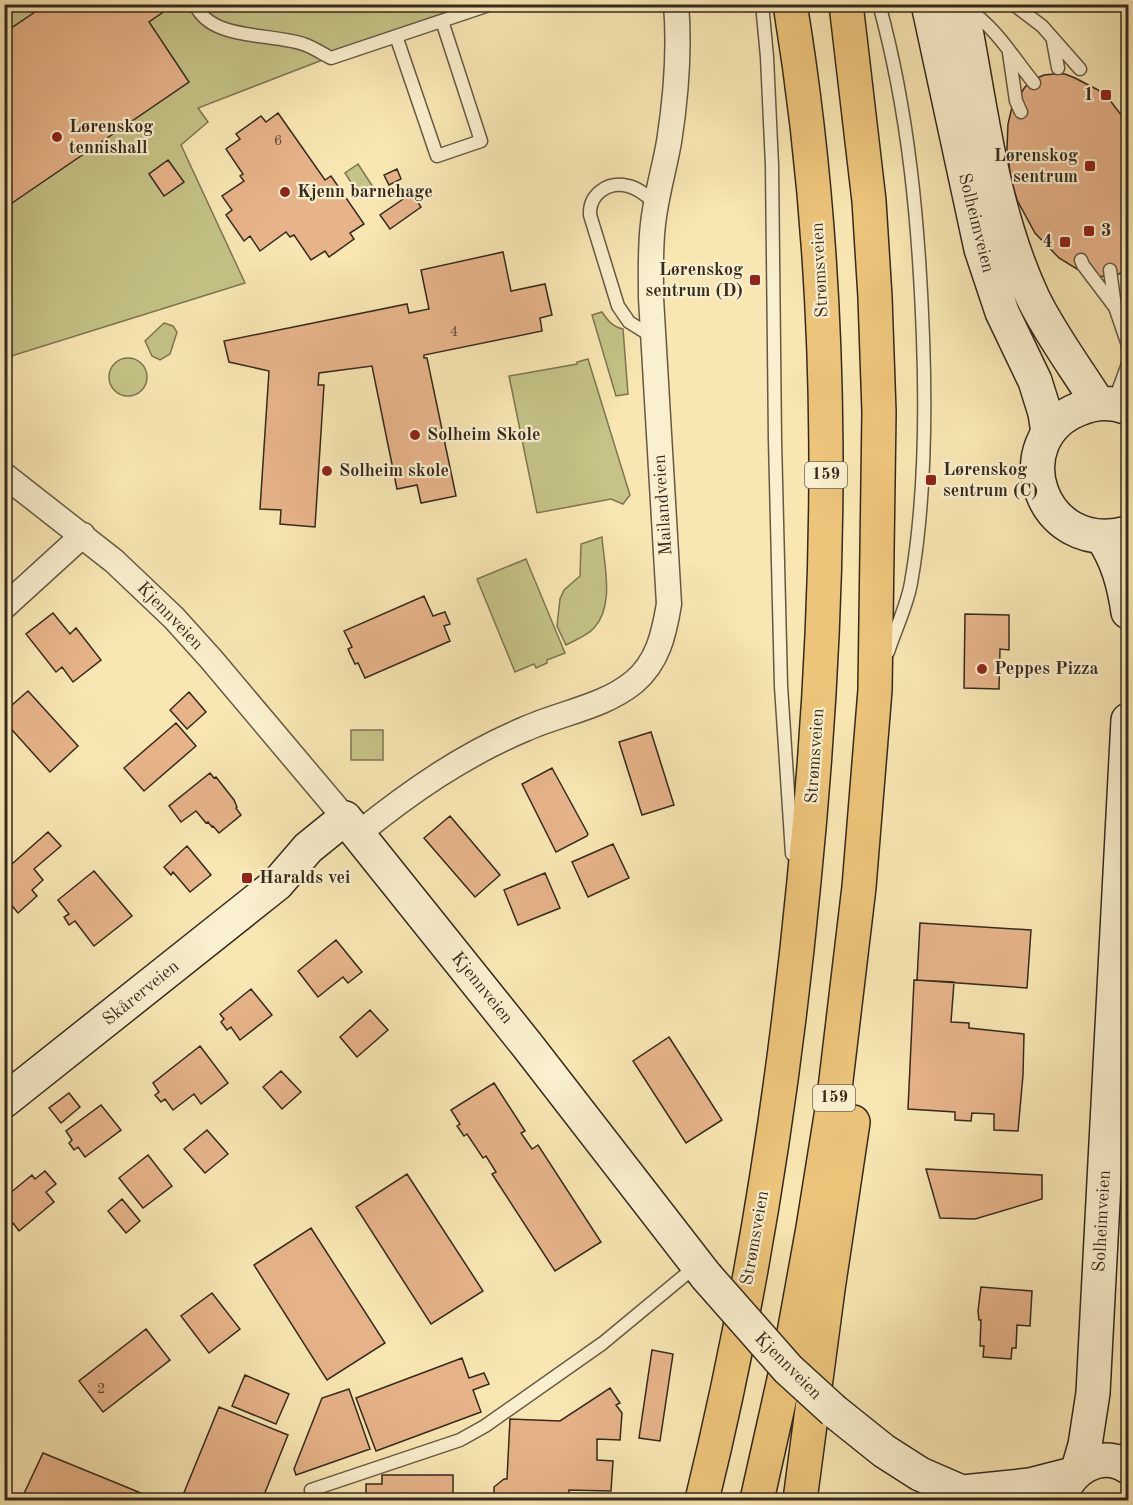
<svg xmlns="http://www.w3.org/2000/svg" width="1133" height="1505" font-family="'Old Standard TT',serif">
  <rect width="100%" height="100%" fill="#f8e7b3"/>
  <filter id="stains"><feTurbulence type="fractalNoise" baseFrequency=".00333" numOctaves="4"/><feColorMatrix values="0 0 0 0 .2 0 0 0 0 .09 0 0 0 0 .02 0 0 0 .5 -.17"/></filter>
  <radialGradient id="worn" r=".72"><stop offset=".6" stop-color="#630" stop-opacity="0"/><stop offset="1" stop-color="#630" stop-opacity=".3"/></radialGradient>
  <!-- green -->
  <path fill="#c5c387" stroke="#7d7652" stroke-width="1.5" d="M5,5H465L198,108L208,122L181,145L245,283L5,358Z
    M358,164L375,190L361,198L345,173Z
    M602,312C608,321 613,327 623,329L628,394L616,396L592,315Z
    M164,323L173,326L177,332L170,354L160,360L152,356L145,341Z
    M109 377a19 19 0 1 1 38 0a19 19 0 1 1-38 0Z
    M588,359L630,495L623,504L611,499L537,513L509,376L577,364V362Z
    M602,537C604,565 615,605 594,628C587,636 575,640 566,645L557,626L560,599L564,590L580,576L581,544Z
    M526,559L565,653L547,660V663L536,668L534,664L515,672L477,579Z
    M351,730H383V760H351Z"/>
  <!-- building -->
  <path fill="#e7b48a" stroke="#352a1c" stroke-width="1.5" d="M47,4H175L149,22L189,82L12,203L4,191V33Z
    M1054,74H1065L1075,78L1098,90L1109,99L1128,124V269L1119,274L1098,277L1085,274L1059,258L1035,233L1017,200L1011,180L1007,149L1008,124L1012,107L1025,87L1033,80L1044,75Z
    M278,113L325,180L331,176L364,224L350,233L354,239L329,257L325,251L311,260L294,235L290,237L286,232L260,251L250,236L244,241L226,215L232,210L222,196L244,181L240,176L243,174L226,149L240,139L236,134L261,116L266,122Z
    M168,160L184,182L164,196L149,174Z
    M397,169L401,179L389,185L384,175Z
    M412,193L421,207L390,229L380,215Z
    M503,252L511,291L545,284L552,315L540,318L542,331L424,355V358H427L456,496L421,503L417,485L397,489L372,366L319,373L318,385H324L315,527L280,524L281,510L260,509L269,371L229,362L224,341L407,304L409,313L429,309L421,270Z
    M424,596L433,616L445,612L450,624L444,626L450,641L365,678L358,663L355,664L348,649L352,647L344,631Z
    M53,613L70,634L76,628L101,660L73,682L62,667L56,672L26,634Z
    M965,614L1009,615V650L1000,649L999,689L964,688Z
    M28,691L78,746L50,772L4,721V712Z
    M189,692L206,712L187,729L170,710Z
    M176,723L196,746L144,791L124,768Z
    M651,732L674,805L642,815L619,742Z
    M552,768L588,834L587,836L556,852L522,784Z
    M210,773L214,778L216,777L234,800L237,807L236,808L241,815L219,833L213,826L212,827L208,822L206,823L196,811L181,822L169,806Z
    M450,816L500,875L475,897L424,838Z
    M48,832L61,846L34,869L43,880L32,890L37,896L18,913L4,896V871Z
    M613,844L629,878L588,897L572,862Z
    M187,846L211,875L190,892L173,872L171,875L164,867Z
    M94,871L132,916L94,946L75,921L69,925L64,917L69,914L58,900Z
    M545,873L560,908L518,925L504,890Z
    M920,923L1031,930L1027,988L917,980Z
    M336,940L362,972L348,983L343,977L318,997L298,971Z
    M914,980L954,982L951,1022L969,1023V1028L1024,1034L1023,1075L1018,1131L994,1130V1114L972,1113L971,1121L955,1120V1112L908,1109Z
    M251,989L272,1015L240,1040L231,1027L227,1030L221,1022L224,1019L220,1014Z
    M370,1010L388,1030L357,1057L340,1037Z
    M669,1037L722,1120L686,1143L633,1061Z
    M200,1046L228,1083L201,1104L194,1094L173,1110L165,1099L161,1102L155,1095L159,1092L153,1083Z
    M281,1071L301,1092L282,1109L263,1087Z
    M494,1083L525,1131L521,1133L532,1149L538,1145L601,1242L555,1271L492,1174L496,1172L486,1156L483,1158L467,1134L464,1136L457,1126L460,1124L451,1110Z
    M69,1093L80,1107L61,1123L49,1108Z
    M101,1105L121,1130L85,1157L78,1147L74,1150L69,1143L72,1140L66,1131Z
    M207,1130L228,1154L205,1173L184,1149Z
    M148,1155L172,1186L143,1208L119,1178Z
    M926,1169L1042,1175V1199L975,1219L940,1218Z
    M45,1171L56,1184L46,1192L54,1202L19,1231L13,1223L9,1226L4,1220L7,1215L4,1213V1198L32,1175L35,1179Z
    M407,1174L483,1291L431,1324L356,1207Z
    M122,1199L140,1221L126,1233L108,1211Z
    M311,1228L385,1343L327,1380L254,1265Z
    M981,1287L1032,1291L1030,1326L1017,1325L1016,1348H1012L1011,1359L983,1357L984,1346H980L981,1320H979L978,1311Z
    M212,1293L240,1329L209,1353L181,1316Z
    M146,1329L170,1360L103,1412L79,1381Z
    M652,1350L673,1354L660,1441L639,1438Z
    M462,1358L469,1378L484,1373L489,1384L473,1390L481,1412L376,1451L356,1398Z
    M245,1375L289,1394L276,1424L232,1406Z
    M610,1388L620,1403L616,1405L622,1413L620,1440L597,1439V1460L613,1461L611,1491L569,1490V1500H494V1487L504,1479H507L510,1419L560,1421Z
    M349,1389L370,1449L296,1475L294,1469L322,1398Z
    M219,1407L288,1435L262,1500H181Z
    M43,1453L158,1500H21Z
    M382,1475H453V1500H366V1484H382Z"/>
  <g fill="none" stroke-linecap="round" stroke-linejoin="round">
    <defs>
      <path id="lane" d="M195,4C211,42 273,32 306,45C314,48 323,54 331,58L492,4
        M762,4L767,57L772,165L775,440L781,686L792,854
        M879,4C909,113 919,226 923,338C926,419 925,503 911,583C907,606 895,630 888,652
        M1013,4L1042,26L1080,69
        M968,9C996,28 1013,57 1034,83
        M396,36L437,156L481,141L442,21
        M1053,41L1058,68
        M1009,53L1016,101L1021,112
        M1081,260L1083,265L1114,306
        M1110,270L1115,307L1128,345
        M653,337L629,322L618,306L590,215C589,194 608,181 628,186C639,188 648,197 656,204
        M1114,402L1128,364
        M311,1490L460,1440L485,1426L603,1343L696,1266"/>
      <path id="street" d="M4,475L114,561L174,618L211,659L345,818
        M4,607L83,535
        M358,834C410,792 463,755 525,729C560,713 604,707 634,682C658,662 664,634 669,604L651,298C651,273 650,248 653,224C656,196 664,170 669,142C676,97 680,51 676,4"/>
      <path id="secondary" d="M928,4L981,249L1002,312L1035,381L1045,413L1048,433
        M961,4C981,103 990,206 1033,298C1051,335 1076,368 1098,403
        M1128,408C1111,402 1097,402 1079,409C1003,439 1039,557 1128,533
        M1102,537C1118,561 1124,585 1128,612
        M4,1101L277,884L308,848L345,818L527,1045L706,1276
        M834,1411L884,1451L920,1474L980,1500
        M1078,1469L1085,1445L1093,1393L1128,720
        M1068,1482C1082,1462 1107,1453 1128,1467
        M963,1492L1030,1485L1073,1474"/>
      <path id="highway" d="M702,1500C752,1297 784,1089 804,881C833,589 838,294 790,4
        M757,1500L792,1344L813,1228L834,1097L859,887L875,690L879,412L875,297L869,201L846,4
        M800,1500L828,1289L853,1122"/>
    </defs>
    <!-- lane casing -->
    <use href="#lane" stroke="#665942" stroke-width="15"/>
    <!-- street casing -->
    <use href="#street" stroke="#665942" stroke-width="27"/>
    <!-- secondary casing -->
    <use href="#secondary" stroke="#352a1c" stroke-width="36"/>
    <!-- highway casing -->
    <use href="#highway" stroke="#352a1c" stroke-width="36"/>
    <!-- lane -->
    <use href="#lane" stroke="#faefce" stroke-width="12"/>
    <!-- street -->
    <use href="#street" stroke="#faefce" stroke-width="24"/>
    <!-- secondary -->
    <use href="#secondary" stroke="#faefce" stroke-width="33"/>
    <!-- highway -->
    <use href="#highway" stroke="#ecc47a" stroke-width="33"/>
    <defs>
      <path id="secondary-bridge" d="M706,1276L788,1369L834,1411"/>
    </defs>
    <!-- secondary-bridge casing -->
    <use href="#secondary-bridge" stroke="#352a1c" stroke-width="36" stroke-linecap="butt"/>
    <!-- secondary-bridge -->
    <use href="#secondary-bridge" stroke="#faefce" stroke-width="33"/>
  </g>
  <!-- markers -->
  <g fill="#8f2418" stroke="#faefce" stroke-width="2">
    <rect x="1100" y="89" width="12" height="12" rx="3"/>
    <circle cx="57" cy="137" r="6"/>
    <rect x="1084" y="160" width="12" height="12" rx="3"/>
    <circle cx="285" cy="192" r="6"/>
    <rect x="1083" y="225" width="12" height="12" rx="3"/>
    <rect x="1059" y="236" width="12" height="12" rx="3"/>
    <rect x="749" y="274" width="12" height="12" rx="3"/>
    <circle cx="415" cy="435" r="6"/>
    <circle cx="327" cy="471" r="6"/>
    <rect x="925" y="474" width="12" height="12" rx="3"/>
    <circle cx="982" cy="669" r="6"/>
    <rect x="241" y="872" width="12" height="12" rx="3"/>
  </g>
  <g text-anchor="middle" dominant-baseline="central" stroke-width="4.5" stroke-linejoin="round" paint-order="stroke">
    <!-- number labels -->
    <g font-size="15" fill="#624c38">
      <text x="278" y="141">6</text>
      <text x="454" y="332">4</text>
      <text x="101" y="1389">2</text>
    </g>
    <!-- shield labels -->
    <g fill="#faefce" stroke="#706551" stroke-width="1.5">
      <rect x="805" y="462" width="42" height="26" rx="4.5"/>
      <rect x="813" y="1085" width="42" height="26" rx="4.5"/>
    </g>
    <g font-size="16" font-weight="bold" fill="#352a1c">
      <text x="826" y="475">159</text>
      <text x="834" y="1098">159</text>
    </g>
    <!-- poi labels -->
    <g font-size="18" font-weight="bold" fill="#352a1c" stroke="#faefce" text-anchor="start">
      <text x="1094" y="95" text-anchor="end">1</text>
      <text x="69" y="127">Lørenskog<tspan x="69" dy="21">tennishall</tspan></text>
      <text x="1078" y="156" text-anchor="end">Lørenskog<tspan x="1078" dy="21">sentrum</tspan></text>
      <text x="297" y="192">Kjenn barnehage</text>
      <text x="1101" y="231">3</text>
      <text x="1053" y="242" text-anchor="end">4</text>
      <text x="743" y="270" text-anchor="end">Lørenskog<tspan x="743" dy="21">sentrum (D)</tspan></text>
      <text x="427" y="435">Solheim Skole</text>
      <text x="943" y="470">Lørenskog<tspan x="943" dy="21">sentrum (C)</tspan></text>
      <text x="339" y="471">Solheim skole</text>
      <text x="994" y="669">Peppes Pizza</text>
      <text x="259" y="878">Haralds vei</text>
    </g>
    <!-- street labels -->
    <g font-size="18" fill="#352a1c" stroke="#faefce">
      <text transform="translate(976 223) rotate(76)">Solheimveien</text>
      <text transform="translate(820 270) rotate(-93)">Strømsveien</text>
      <text transform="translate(663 505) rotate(-94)">Mailandveien</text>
      <text transform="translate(170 616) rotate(46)">Kjennveien</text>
      <text transform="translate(815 756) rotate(-86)">Strømsveien</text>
      <text transform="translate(482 988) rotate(51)">Kjennveien</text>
      <text transform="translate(141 993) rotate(-39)">Skårerveien</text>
      <text transform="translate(1102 1221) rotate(-87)">Solheimveien</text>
      <text transform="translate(755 1238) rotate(-80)">Strømsveien</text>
      <text transform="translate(788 1366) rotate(45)">Kjennveien</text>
    </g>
  </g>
  <!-- margin -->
  <rect width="1133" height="1505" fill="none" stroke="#f8e7b3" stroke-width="24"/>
  <rect x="6" y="6" width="1121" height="1493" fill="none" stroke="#352a1c" stroke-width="3"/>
  <rect x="12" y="12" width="1109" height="1481" fill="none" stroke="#352a1c" stroke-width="1.5"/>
  <rect width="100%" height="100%" filter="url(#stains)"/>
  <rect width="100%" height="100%" fill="url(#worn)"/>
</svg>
